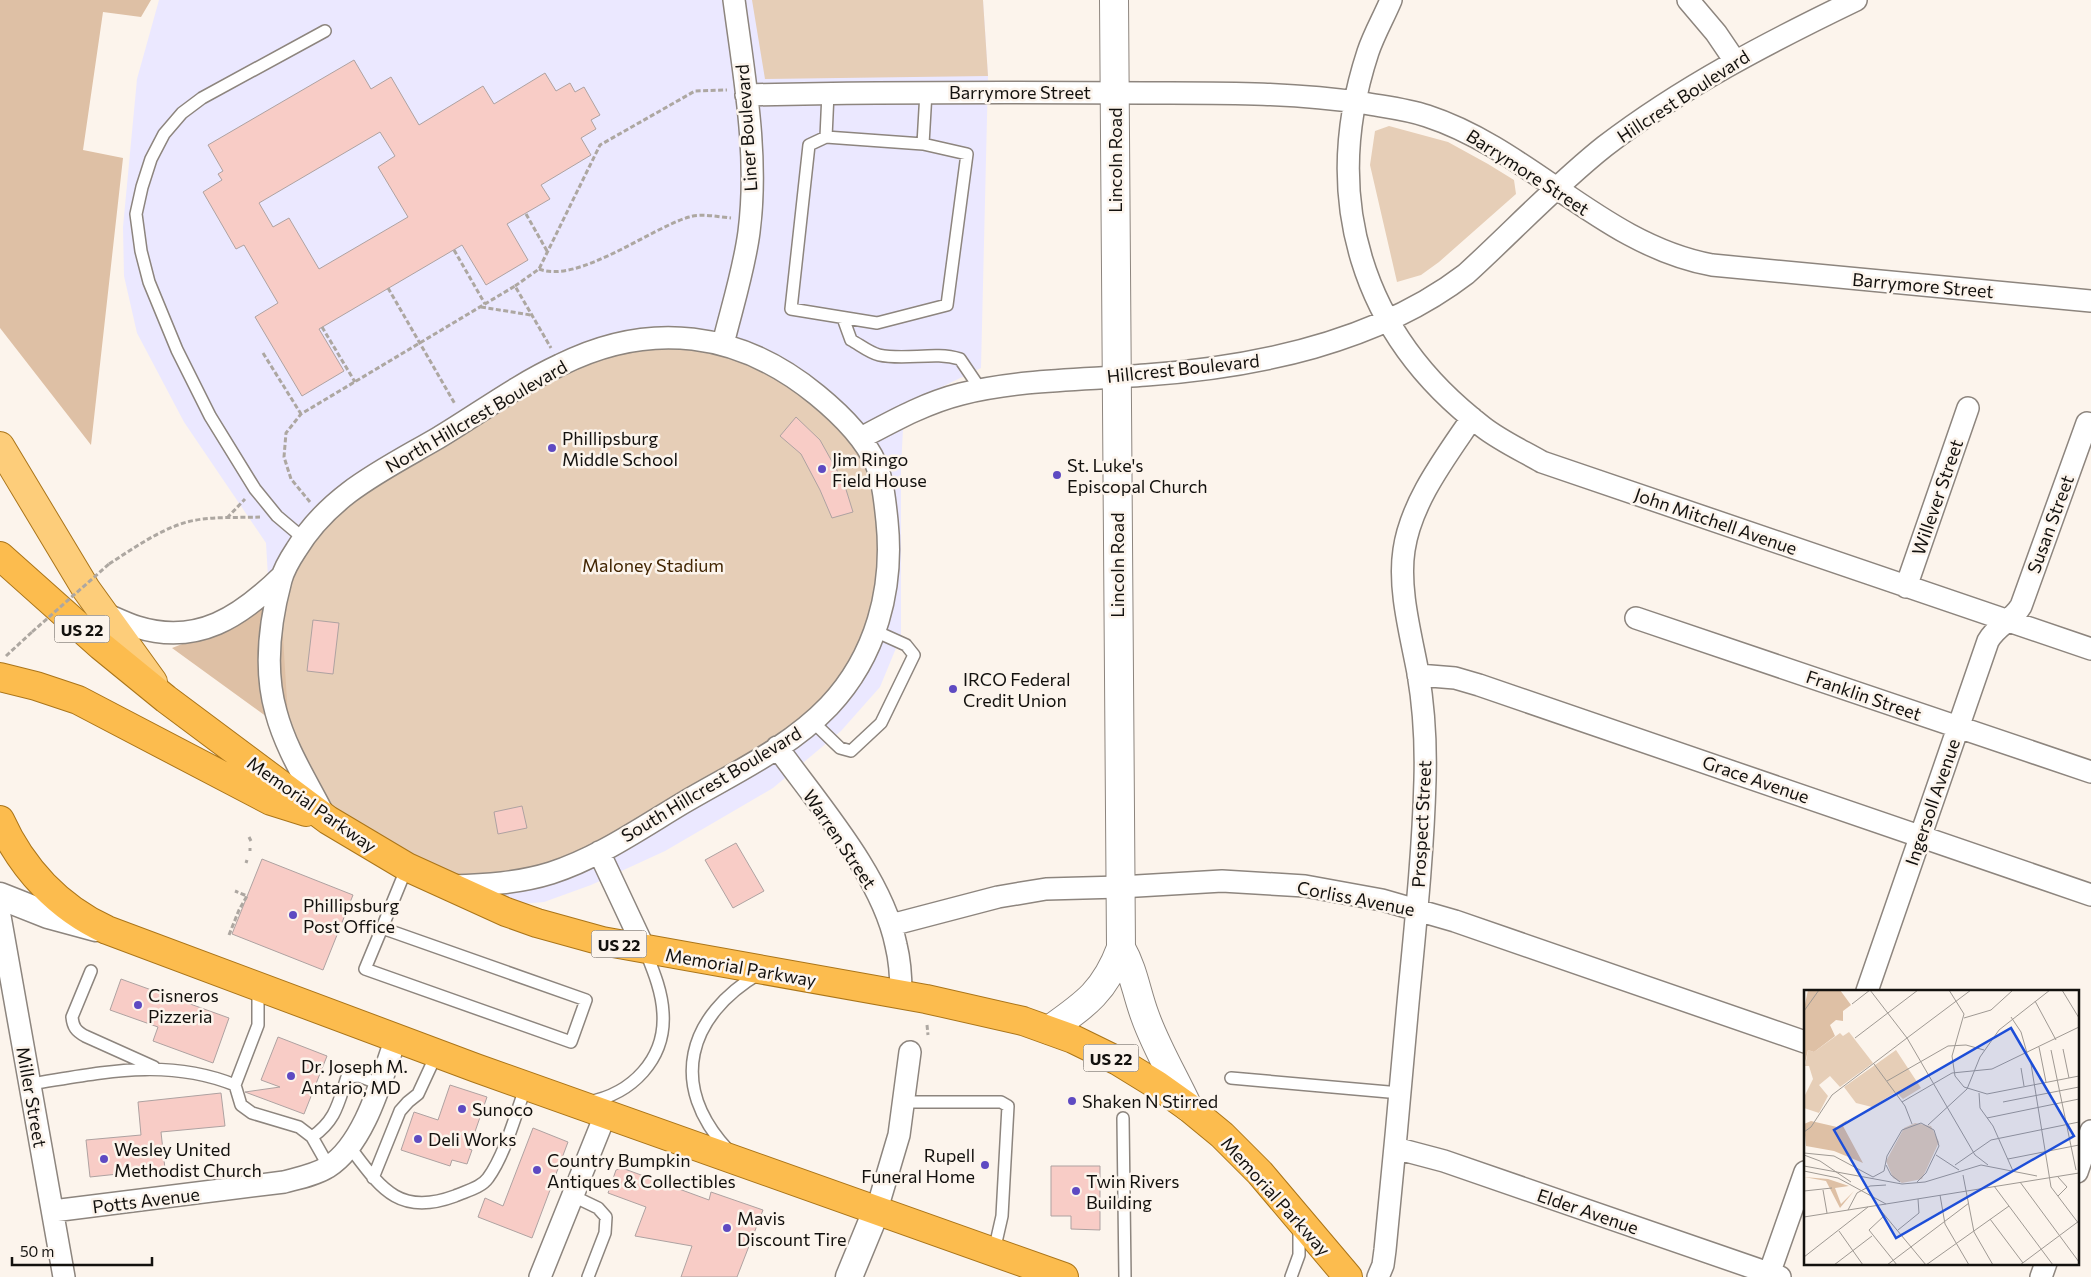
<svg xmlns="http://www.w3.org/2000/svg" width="2091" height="1277" font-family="Commissioner,sans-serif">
  <rect width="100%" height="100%" fill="#fcf4ec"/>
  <!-- education -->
  <path fill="#ebe8ff" d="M159,0H983L988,76L981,368L925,395L903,429L901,467V636L880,687L841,731L773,788L665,851L591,885L544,902L521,904L431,865L268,577L266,543L184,422L137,333L124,276L123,227L137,79Z"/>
  <!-- green -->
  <path fill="#e6ceb7" d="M752,0H983L988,76L765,79Z
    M1389,126L1448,142L1488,164L1514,180L1516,194L1439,262L1421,275L1397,282L1370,165L1375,131Z
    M662,338L780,368L876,463L883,606L828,706L599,852L489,884L407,867L311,789L287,742L273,619L318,517L524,385Z"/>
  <!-- forest -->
  <path fill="#dec0a5" d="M0,0H151L141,17L103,12L83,150L123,158L91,445L0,328Z
    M280,589L289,733L172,648L223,628Z"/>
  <!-- building -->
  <path fill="#f8ccc6" stroke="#aea2a1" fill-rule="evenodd" d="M354,60L371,89L391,77L419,125L483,86L494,104L545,73L556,91L570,83L575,92L584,87L600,115L591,120L596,129L581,138L591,155L541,185L550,199L507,224L528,260L486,285L462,245L319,329L344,371L302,396L255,317L278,303L244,245L236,249L203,192L222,180L218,174L223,171L208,145ZM380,132L395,156L378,167L408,217L319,269L289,218L273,227L259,203Z
    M796,417L820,440L844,483L853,512L832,518L820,490L801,454L780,436Z
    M313,620L339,623L333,674L307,671Z
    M522,806L527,828L498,834L494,812Z
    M736,843L764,891L733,908L705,860Z
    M262,859L353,895L323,970L232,934Z
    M121,979L229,1018L213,1063L153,1041L158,1027L110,1010Z
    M278,1037L327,1056L304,1114L245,1092L280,1087L261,1080Z
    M450,1085L487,1097L469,1149L472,1150L467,1164L452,1160L450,1166L401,1150L414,1112L438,1120Z
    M221,1093L225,1126L161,1132L165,1169L90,1177L86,1140L141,1135L138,1102Z
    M533,1128L568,1142L532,1238L478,1217L485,1198L503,1206Z
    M1051,1166H1100V1230L1071,1229V1216H1051Z
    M622,1168L709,1200L711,1192L763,1210L737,1277H681L692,1246L635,1236L646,1207L608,1193L616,1170Z"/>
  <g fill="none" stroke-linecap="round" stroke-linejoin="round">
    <defs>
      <path id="service" d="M828,93L826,137L923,144L926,92
        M826,137L809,145L791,309L877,323L947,305L967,154L923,144
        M843,318L851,340C860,345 870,353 879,355C906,361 934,351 960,359L981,390
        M303,538L277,516L255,489L210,416L177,350L149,282L141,251L136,214L142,187L151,159L164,134L182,113L202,98L325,31
        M812,721L840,748L851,751L881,723L914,655L906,645L875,631
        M382,928L586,1000L571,1042L365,969Z
        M382,928L407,867
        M91,971L72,1017C73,1027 76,1031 85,1036L154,1067
        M258,987V1025L235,1085L241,1105L252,1113L299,1127L312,1137C336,1120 338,1104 347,1077L359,1076L379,1084
        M1231,1078L1400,1093
        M30,1084C101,1073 165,1057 235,1085
        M588,1102C632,1094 666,1059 663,1013C662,991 653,970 645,950
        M904,1102H1001L1008,1106L1002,1216L994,1251
        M1123,1118L1125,1277
        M312,1137L329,1167
        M349,1146C380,1187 398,1217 455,1196C466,1191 481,1188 488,1178C505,1155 516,1113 526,1086
        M728,1150C668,1085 687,1016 760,973
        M373,1178L400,1111L408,1102L418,1094L437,1053
        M573,1196L598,1208L606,1217L605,1233L588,1277
        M1291,1277L1299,1255V1228"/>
      <path id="minor" d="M1391,0C1384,17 1374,34 1368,52C1320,198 1361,334 1483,427C1501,441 1523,451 1542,462L2091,649
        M1688,0L1716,33L1735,61
        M746,95C880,92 1013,92 1146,93C1219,93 1291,92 1363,103C1385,107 1406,109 1427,116C1531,150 1603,245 1712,265L2091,301
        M723,344C732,307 744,270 749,232C759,155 744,76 734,0
        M861,438C893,421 925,403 961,394C1022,379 1084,380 1146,375C1256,367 1376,343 1466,274C1511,233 1558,183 1605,146C1682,87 1769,42 1856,0
        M1906,587L1968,408
        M101,612C113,617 125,623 137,627C198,646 241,616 282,576
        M1636,618L2091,772
        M1418,675L1455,678L1479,685L2091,895
        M777,747C818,804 882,876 896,945C900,961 901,978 901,994
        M325,817C308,783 286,750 276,712C264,670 270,621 281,580C284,569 290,559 296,550C330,494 383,470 438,438C478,414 517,385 560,365C650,320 739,331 817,395C839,413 864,437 876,464C883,481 885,502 887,521C894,589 876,656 829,706C789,748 732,774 683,803C641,828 598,858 551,873C519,883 485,885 452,886
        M599,852L645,950
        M0,916L64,1277
        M891,925L998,897L1046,889L1120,887L1222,881L1305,886L1382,900L1455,921L1805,1042
        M1867,991L1988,641C1996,626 2012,621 2021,606L2087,423
        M1395,1148L1444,1161L1780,1277
        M2077,1172L2091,1131
        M877,1209L899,1135L910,1052
        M53,1211L284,1182C299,1178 315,1175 328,1167C365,1144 382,1077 396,1038
        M540,1277L606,1113
        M1378,1277L1383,1265L1385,1250C1393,1168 1401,1085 1408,1003C1415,929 1423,855 1425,780C1426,745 1424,708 1418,673C1411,635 1398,589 1404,550C1411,502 1445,458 1472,418
        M1768,1277L1805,1172
        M2041,1277L2046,1263"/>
      <path id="tertiary" d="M0,896L48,915L96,928
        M849,1277L877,1209"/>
      <path id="secondary" d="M1121,948C1134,971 1136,992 1145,1016C1156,1047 1174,1077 1188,1107
        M1049,1030C1086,1004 1105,991 1121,948L1114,0"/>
      <path id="primary" d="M0,446L86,589L153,682"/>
      <path id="trunk" d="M0,556L101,646L166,699L328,820L407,867L506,912L537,923L602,941L926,999L1023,1021L1073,1039L1118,1061L1157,1085L1188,1107L1222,1135L1260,1173L1348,1277
        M0,677L36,686L78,700L271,801L306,812
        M0,820C22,869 59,908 107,930L476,1068L1064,1277"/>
    </defs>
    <!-- service casing -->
    <use href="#service" stroke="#8d857e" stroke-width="14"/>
    <!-- minor casing -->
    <use href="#minor" stroke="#8d857e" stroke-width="24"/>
    <!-- tertiary casing -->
    <use href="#tertiary" stroke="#8d857e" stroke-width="29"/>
    <!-- secondary casing -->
    <use href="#secondary" stroke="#8d857e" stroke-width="30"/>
    <!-- primary casing -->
    <use href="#primary" stroke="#aa751a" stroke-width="30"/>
    <!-- trunk casing -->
    <use href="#trunk" stroke="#aa751a" stroke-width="30"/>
    <!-- path -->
    <path stroke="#ada7a1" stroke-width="3" stroke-dasharray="5 2.5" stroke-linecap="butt" d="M526,214L547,251
      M454,250L485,304
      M539,269C578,284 649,229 689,217C701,213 719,217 731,218
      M515,286L539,269L600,145L695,91L727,90
      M388,288L455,404
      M481,307L531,315
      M322,327L355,382
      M263,353L301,414
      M310,502L291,479L284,457L286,433L301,414L515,286L551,348
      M227,518L245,499
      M109,564C134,548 159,530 187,522C210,516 236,518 260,517
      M6,656L32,632
      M249,837L251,841
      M250,851V848
      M246,863L247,860
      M229,935L239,910L247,896L235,891
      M927,1025L928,1035"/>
    <!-- service -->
    <use href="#service" stroke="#fff" stroke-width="11"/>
    <!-- minor -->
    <use href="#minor" stroke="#fff" stroke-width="21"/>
    <!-- tertiary -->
    <use href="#tertiary" stroke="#fff" stroke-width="26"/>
    <!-- secondary -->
    <use href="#secondary" stroke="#fff" stroke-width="28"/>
    <!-- primary -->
    <use href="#primary" stroke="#fdcd7a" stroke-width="28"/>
    <!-- trunk -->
    <use href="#trunk" stroke="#fcbc4e" stroke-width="28"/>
    <!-- path-bridge -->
    <path stroke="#ada7a1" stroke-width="3" stroke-dasharray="5 2.5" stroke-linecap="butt" d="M32,632L109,564"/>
  </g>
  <!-- markers -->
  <g fill="#5e4ac2" stroke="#fcf4ec" stroke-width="2">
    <circle cx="552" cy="448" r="5"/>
    <circle cx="822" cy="469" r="5"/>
    <circle cx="1057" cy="475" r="5"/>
    <circle cx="953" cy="689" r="5"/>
    <circle cx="293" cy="915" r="5"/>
    <circle cx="138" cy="1005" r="5"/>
    <circle cx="291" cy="1076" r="5"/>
    <circle cx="1072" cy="1101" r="5"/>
    <circle cx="462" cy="1109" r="5"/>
    <circle cx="418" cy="1139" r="5"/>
    <circle cx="104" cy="1159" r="5"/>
    <circle cx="985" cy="1165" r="5"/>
    <circle cx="537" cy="1170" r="5"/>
    <circle cx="1076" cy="1191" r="5"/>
    <circle cx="727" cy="1228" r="5"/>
  </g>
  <g text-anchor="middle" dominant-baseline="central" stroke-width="5" stroke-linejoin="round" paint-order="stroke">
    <!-- shield labels -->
    <g fill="#fcf4ec" stroke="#595551" stroke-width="1">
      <rect x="54.5" y="615.5" width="55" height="27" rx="4"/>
      <rect x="591.5" y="930.5" width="55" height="27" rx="4"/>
      <rect x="1083.5" y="1044.5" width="55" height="27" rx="4"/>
    </g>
    <g font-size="16" font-weight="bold" fill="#13110e">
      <text x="82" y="629">US 22</text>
      <text x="619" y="944">US 22</text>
      <text x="1111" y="1058">US 22</text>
    </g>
    <!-- street labels -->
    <g font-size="18" fill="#13110e" stroke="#fcf4ec">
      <text x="1020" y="92">Barrymore Street</text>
      <text transform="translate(1683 96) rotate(-33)">Hillcrest Boulevard</text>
      <text transform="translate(746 128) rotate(-94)">Liner Boulevard</text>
      <text transform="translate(1115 160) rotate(-90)">Lincoln Road</text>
      <text transform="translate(1528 172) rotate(33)">Barrymore Street</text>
      <text transform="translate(1923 285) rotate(5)">Barrymore Street</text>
      <text transform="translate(1183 368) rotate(-6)">Hillcrest Boulevard</text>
      <text transform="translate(476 416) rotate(-30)">North Hillcrest Boulevard</text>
      <text transform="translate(1937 497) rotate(-71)">Willever Street</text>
      <text transform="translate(1716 521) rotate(19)">John Mitchell Avenue</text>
      <text transform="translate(2050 524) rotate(-70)">Susan Street</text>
      <text transform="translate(1117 565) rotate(-90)">Lincoln Road</text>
      <text transform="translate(1864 695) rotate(19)">Franklin Street</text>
      <text transform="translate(1756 779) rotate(19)">Grace Avenue</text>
      <text transform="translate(711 784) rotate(-31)">South Hillcrest Boulevard</text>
      <text transform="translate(1932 802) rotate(-71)">Ingersoll Avenue</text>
      <text transform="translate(312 804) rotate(35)">Memorial Parkway</text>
      <text transform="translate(1421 824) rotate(-87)">Prospect Street</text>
      <text transform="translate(840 839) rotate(56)">Warren Street</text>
      <text transform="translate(1356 898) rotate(11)">Corliss Avenue</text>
      <text transform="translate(741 967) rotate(10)">Memorial Parkway</text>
      <text transform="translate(32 1097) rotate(80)">Miller Street</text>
      <text transform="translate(1276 1196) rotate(48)">Memorial Parkway</text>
      <text transform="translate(146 1200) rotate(-7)">Potts Avenue</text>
      <text transform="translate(1588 1211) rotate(19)">Elder Avenue</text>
    </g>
    <!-- poi labels -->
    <g font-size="18" fill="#13110e" stroke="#fcf4ec" text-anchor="start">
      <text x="562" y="438">Phillipsburg<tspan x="562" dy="21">Middle School</tspan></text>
      <text x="832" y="459">Jim Ringo<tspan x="832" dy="21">Field House</tspan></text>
      <text x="1067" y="465">St. Luke's<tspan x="1067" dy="21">Episcopal Church</tspan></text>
      <text x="963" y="679">IRCO Federal<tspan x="963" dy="21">Credit Union</tspan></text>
      <text x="303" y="905">Phillipsburg<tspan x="303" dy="21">Post Office</tspan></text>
      <text x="148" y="995">Cisneros<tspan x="148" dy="21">Pizzeria</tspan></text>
      <text x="301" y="1066">Dr. Joseph M.<tspan x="301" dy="21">Antario, MD</tspan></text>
      <text x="1082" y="1101">Shaken N Stirred</text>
      <text x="472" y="1109">Sunoco</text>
      <text x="428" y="1139">Deli Works</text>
      <text x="114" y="1149">Wesley United<tspan x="114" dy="21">Methodist Church</tspan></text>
      <text x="975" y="1155" text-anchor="end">Rupell<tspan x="975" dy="21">Funeral Home</tspan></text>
      <text x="547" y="1160">Country Bumpkin<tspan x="547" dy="21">Antiques &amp; Collectibles</tspan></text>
      <text x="1086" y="1181">Twin Rivers<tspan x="1086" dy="21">Building</tspan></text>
      <text x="737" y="1218">Mavis<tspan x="737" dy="21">Discount Tire</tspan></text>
    </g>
    <!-- park labels -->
    <g font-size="18" fill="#412401" stroke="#fcf4ec">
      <text x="653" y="565">Maloney Stadium</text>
    </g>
  </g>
  <!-- overview -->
  <g transform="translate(1804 990)">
    <rect width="275" height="275" fill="#fcf4ec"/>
    <path d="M45,42L69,73L36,97L26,86L15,95L24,106L15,123L0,118V107L9,89L5,76H1L4,60L10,62L36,43L39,46ZM92,60L117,98L99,109L92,102L68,117L52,113L40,97ZM111,133L127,136L135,152L118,189L98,193L89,188L82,171L100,138Z" fill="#e6ceb7"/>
    <path d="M4,0H36L47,15L39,21V31L32,30L26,35L31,46L10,62L4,60L0,77V19ZM43,130L39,136L59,173L30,161L2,156L0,134L7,131L33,137ZM0,187L24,189L45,196L31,198L37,214L50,201L36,218L22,191Z" fill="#dec0a5"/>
    <path fill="none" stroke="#9f9993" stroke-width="1" d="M145,0L160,24L148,66L151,86L160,97L183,104L275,86M167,0L103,48L171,165L184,175M258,0L275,28M231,11L252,50M48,14L66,0M0,21L15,0M207,27L217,42L223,63M160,28L187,20L209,0M51,48L114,0M235,57L242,92M259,59L265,88M247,60L272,180M70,74L101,116L108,134M227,74L247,197L275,234M217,78L220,96M83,91L144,56L162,55L180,60M175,103L176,118L189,136L209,181M98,112L148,83L188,79L275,37M199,112L275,97M183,128L275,109M124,135L163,99L176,67L195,40L246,0M0,142L7,137L28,105L103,48L66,0M0,163L30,166L69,187M0,165L16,171L47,192M132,165L155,180M204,169L275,155M82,175L87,185L96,192M151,175L187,150L275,132M0,176L98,194L121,192L177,175L233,186M0,181L34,188L82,214L275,183M159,185L170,242L189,275M69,187L80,181L83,166L98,140L117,133L130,140L135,156L122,183L113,192M216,192L275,272M190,196L249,275M19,200L23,223M0,201L28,198M136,205L141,234L165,275M254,206L263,197L254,187M73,216L122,275M44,220L53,203L66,196L82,195M81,225L65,240L93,275M0,227L82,214M186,229L219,273M94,240L115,223L114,209M35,241L59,275M0,267L64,217M30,275L68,246M83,275L165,213M122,275L205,216M216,275L275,231"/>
    <path fill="#1d4ed8" fill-opacity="0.15" stroke="#1d4ed8" stroke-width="2.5" d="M207,38L270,146L92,248L30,140Z"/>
    <rect width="275" height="275" fill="none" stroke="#13110e" stroke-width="2.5"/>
  </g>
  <!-- scale -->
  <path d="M12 1257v8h140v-8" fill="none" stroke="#13110e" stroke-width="2.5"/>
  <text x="20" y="1257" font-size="15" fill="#13110e" stroke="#fcf4ec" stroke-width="4" paint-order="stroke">50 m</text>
</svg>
